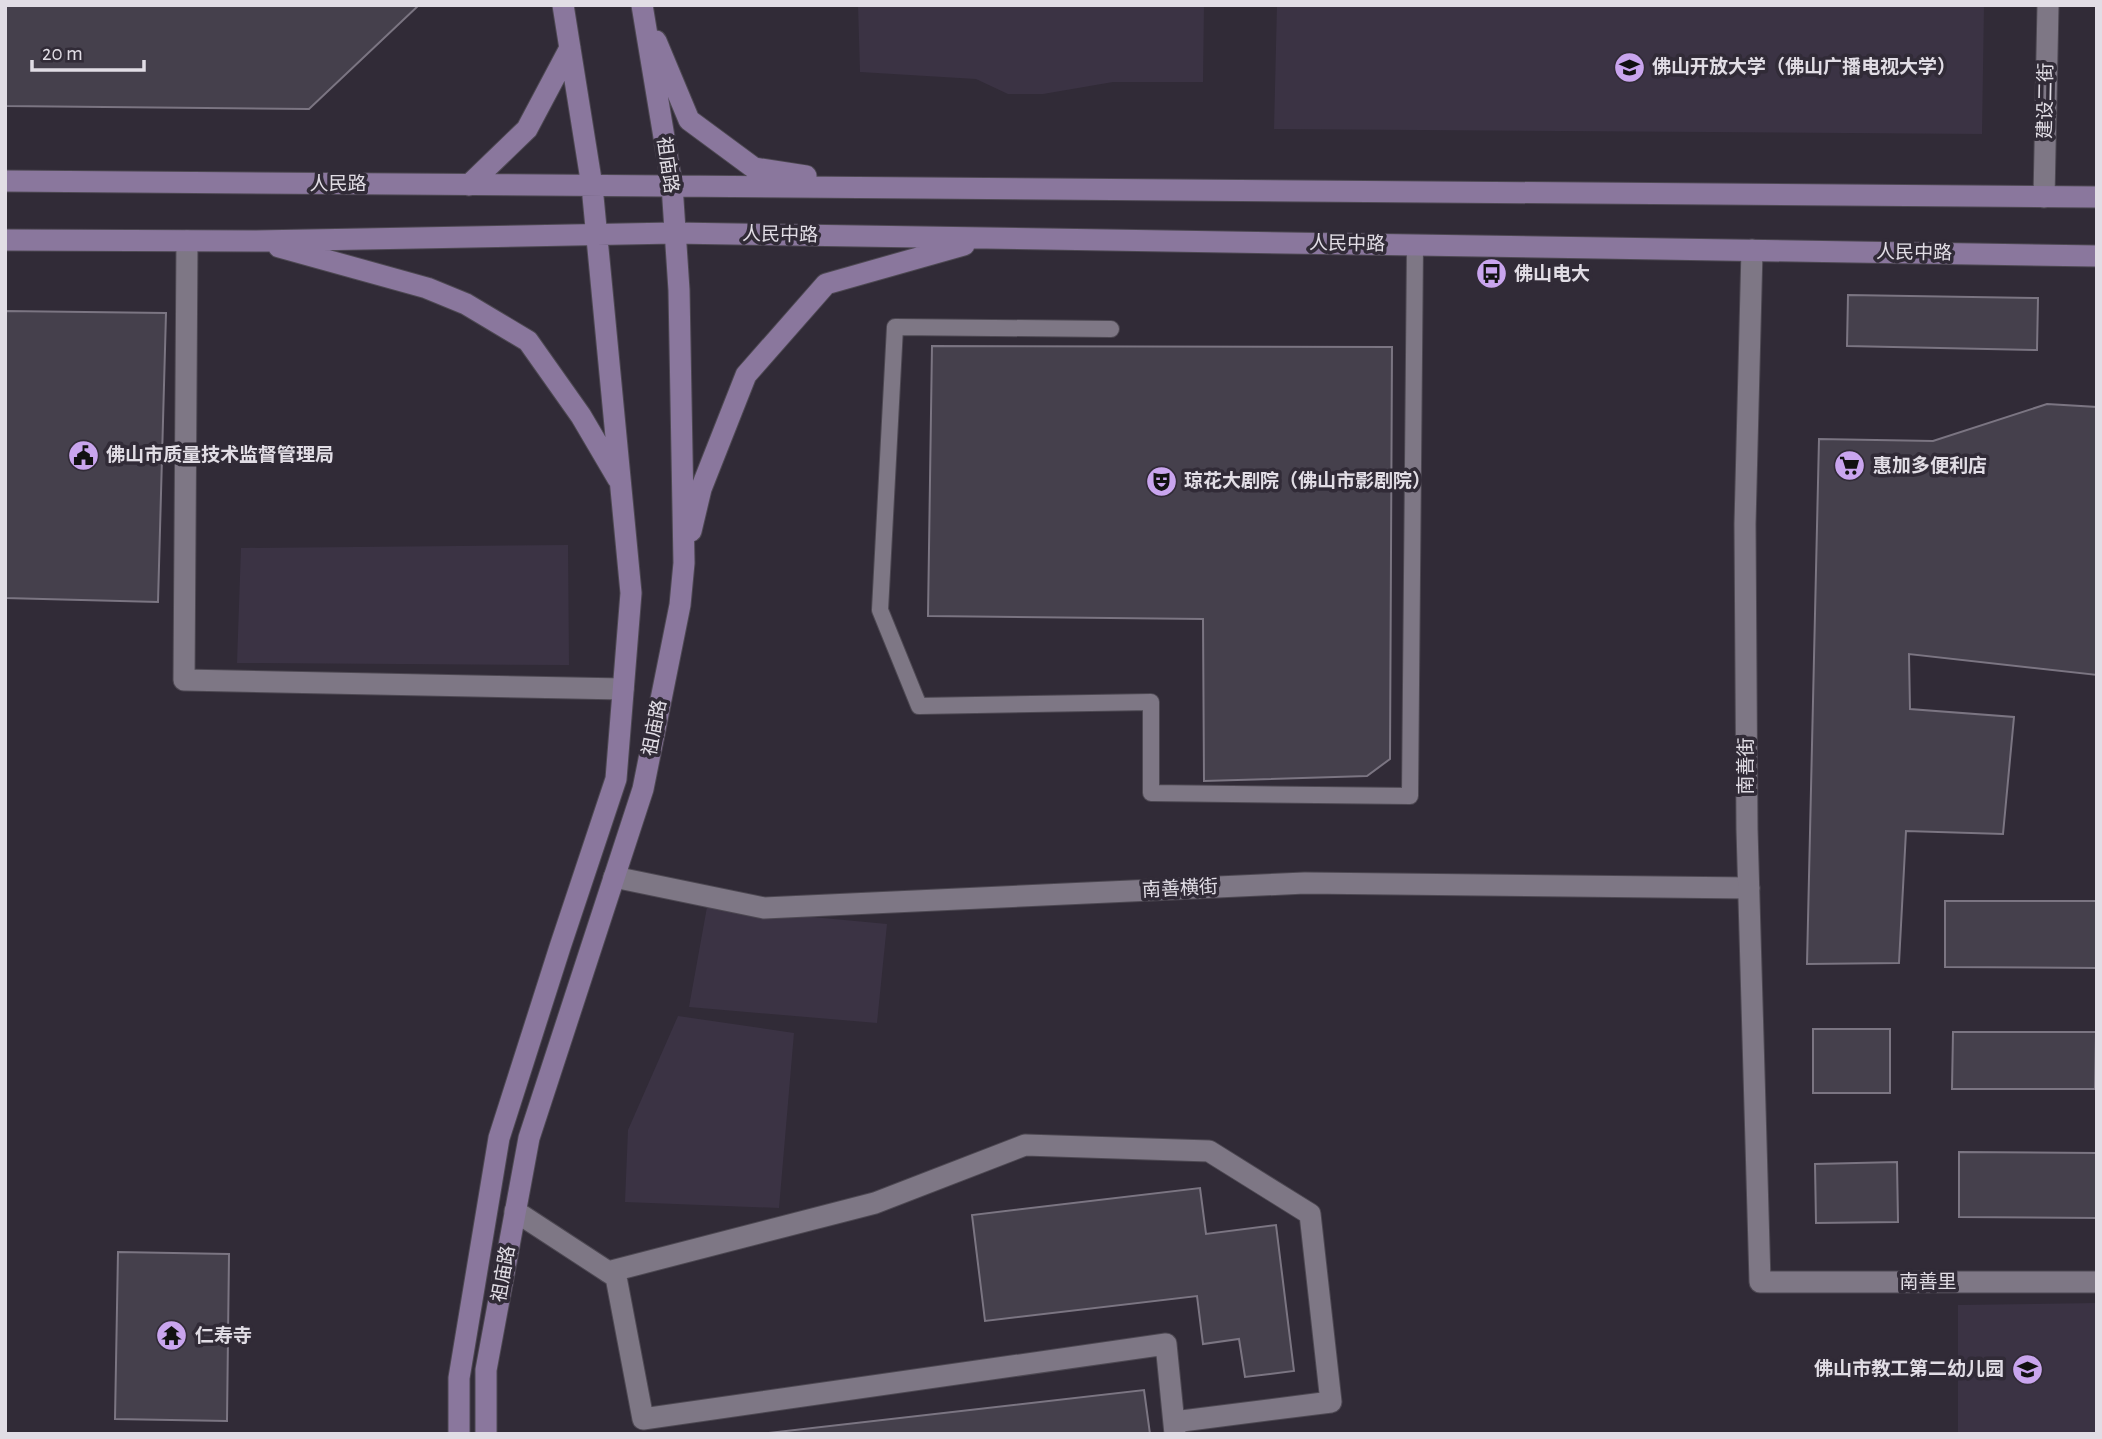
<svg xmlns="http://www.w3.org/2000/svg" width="2102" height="1439" font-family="'Alegreya Sans','Noto Sans SC',sans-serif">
  <rect width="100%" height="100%" fill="#312b37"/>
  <!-- built -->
  <path fill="#3b3344" d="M858,5H1204L1203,82H1113L1043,94H1008L976,79L860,72Z
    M1277,5H1984L1982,134L1274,129Z
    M568,545L569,665L237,663L241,548Z
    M707,907L887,924L877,1023L689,1007Z
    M678,1016L794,1033L779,1208L625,1202L628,1130Z
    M2097,1303V1434H1958V1305Z"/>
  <!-- building -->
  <path fill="#45404c" stroke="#7b7582" stroke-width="2" d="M5,5H419L309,109L5,106Z
    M1848,295L2038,298L2037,350L1847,346Z
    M5,311L166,313L158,602L5,598Z
    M932,346L1392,347L1390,759L1367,776L1204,781L1203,619L928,616Z
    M2047,404L2097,407V675L1909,654L1910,709L2014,717L2003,834L1906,831L1899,963L1807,964L1819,439L1933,441Z
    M1945,901H2097V968L1945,967Z
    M1813,1029H1890V1093H1813Z
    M1953,1032H2096L2095,1089H1952Z
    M1959,1152L2097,1153V1218L1959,1217Z
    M1897,1162L1898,1222L1816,1223L1815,1164Z
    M1200,1188L1206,1234L1276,1225L1294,1371L1245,1377L1239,1339L1203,1344L1197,1296L985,1321L972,1215Z
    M118,1252L229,1254L227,1421L115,1419Z
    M1144,1390L1150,1434H760Z"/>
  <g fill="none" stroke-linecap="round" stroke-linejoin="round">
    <defs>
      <path id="service" d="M1111,329L895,327L880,610L919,706L1151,702V793L1410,796L1415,245"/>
      <path id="minor" d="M187,241L184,680L623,689
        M614,877L764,908L1305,883L1749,888
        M515,1211L616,1277L643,1419L1166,1344L1175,1434
        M608,1272L875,1203L1025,1145L1209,1151L1310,1214L1331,1402L1174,1422"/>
      <path id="tertiary" d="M2044,197L2048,5
        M1752,250L1745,524L1747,829L1760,1282H2097"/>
      <path id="secondary" d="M656,41L689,120L754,168L806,176
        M5,181L2097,197
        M469,185L527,129L570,48
        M5,240L256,241L674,233L2097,256
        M279,247L427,288L466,304L528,341L581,416L618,479
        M691,531L701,489L746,375L826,284L964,245
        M459,1434V1378L499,1138L560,947L616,779L631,593L592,186L563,5
        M486,1434V1370L529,1138L643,789L680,605L684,563L679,290L672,185L642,5"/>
    </defs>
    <!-- service casing -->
    <use href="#service" stroke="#4d4852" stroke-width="18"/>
    <!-- minor casing -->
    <use href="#minor" stroke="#4d4852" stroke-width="23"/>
    <!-- tertiary casing -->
    <use href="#tertiary" stroke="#4d4852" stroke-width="23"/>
    <!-- secondary casing -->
    <use href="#secondary" stroke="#4d4852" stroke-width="23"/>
    <!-- service -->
    <use href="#service" stroke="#7e7785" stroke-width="16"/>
    <!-- minor -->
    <use href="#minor" stroke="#7e7785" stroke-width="21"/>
    <!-- tertiary -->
    <use href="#tertiary" stroke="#7e7785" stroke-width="21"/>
    <!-- secondary -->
    <use href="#secondary" stroke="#8a779d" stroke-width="21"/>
  </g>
  <!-- icons -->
  <defs>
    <symbol id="university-disc" viewBox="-11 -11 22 22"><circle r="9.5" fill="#c9a5ee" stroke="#312b37"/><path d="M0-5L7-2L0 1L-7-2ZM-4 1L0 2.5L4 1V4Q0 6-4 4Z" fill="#111"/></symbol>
    <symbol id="bus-disc" viewBox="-11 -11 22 22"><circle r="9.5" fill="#c9a5ee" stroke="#312b37"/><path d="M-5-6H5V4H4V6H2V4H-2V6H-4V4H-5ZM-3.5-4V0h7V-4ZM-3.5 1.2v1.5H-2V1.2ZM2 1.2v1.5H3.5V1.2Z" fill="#111"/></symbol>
    <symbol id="civic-disc" viewBox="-11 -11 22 22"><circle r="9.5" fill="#c9a5ee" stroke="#312b37"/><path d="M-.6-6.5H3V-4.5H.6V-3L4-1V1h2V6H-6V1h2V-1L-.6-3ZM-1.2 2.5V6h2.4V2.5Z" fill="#111"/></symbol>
    <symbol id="supermarket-disc" viewBox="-11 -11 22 22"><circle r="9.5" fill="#c9a5ee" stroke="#312b37"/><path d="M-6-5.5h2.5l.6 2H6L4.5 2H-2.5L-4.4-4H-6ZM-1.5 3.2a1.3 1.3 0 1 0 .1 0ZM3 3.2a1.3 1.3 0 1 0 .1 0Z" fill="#111"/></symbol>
    <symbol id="theatre-disc" viewBox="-11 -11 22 22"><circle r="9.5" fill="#c9a5ee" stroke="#312b37"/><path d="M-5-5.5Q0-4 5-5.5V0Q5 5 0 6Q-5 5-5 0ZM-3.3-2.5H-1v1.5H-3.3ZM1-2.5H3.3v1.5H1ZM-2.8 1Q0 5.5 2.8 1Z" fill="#111"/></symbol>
    <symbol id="temple-disc" viewBox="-11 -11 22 22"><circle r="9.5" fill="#c9a5ee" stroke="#312b37"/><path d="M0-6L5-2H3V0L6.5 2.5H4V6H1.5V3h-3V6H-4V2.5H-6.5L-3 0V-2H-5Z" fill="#111"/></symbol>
    <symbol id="school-disc" viewBox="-11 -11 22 22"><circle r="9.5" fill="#c9a5ee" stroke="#312b37"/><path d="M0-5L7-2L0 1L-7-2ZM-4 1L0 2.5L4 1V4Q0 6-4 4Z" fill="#111"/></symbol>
  </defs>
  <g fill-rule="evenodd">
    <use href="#university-disc" x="1612" y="50" width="35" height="35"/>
    <use href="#bus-disc" x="1474" y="256" width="35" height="35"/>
    <use href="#civic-disc" x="66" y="438" width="35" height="35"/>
    <use href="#supermarket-disc" x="1832" y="448" width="35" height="35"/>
    <use href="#theatre-disc" x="1144" y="464" width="35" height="35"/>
    <use href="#temple-disc" x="154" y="1318" width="35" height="35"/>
    <use href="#school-disc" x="2010" y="1352" width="35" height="35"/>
  </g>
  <g text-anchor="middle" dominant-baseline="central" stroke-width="7" stroke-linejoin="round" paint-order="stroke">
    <!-- poi labels -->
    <g font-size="19" font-weight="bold" fill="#e1dde5" stroke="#312b37" text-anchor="start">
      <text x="1652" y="67">佛山开放大学（佛山广播电视大学）</text>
      <text x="1514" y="274">佛山电大</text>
      <text x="106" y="455">佛山市质量技术监督管理局</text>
      <text x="1873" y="466">惠加多便利店</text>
      <text x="1184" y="481">琼花大剧院（佛山市影剧院）</text>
      <text x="195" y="1336">仁寿寺</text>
      <text x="2004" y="1369" text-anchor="end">佛山市教工第二幼儿园</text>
    </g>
    <!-- street labels -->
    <g font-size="19" fill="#e1dde5" stroke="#312b37">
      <text transform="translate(2046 101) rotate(-89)">建设二街</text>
      <text transform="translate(667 165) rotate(82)">祖庙路</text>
      <text x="338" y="184">人民路</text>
      <text transform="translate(780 235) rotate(1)">人民中路</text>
      <text transform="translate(1347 244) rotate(1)">人民中路</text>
      <text transform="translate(1914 253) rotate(1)">人民中路</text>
      <text transform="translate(655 728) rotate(-79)">祖庙路</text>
      <text transform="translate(1746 766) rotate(-90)">南善街</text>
      <text transform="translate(1180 889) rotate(-3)">南善横街</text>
      <text transform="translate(504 1274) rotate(-80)">祖庙路</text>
      <text x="1928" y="1282">南善里</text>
    </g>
  </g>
  <!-- border -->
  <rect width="2102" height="1439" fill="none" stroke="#e1dde5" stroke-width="14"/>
  <!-- scale -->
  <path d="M32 60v10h112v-10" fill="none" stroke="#e1dde5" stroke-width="3.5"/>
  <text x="42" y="60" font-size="21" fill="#e1dde5" stroke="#312b37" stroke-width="5" paint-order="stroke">20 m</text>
</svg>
